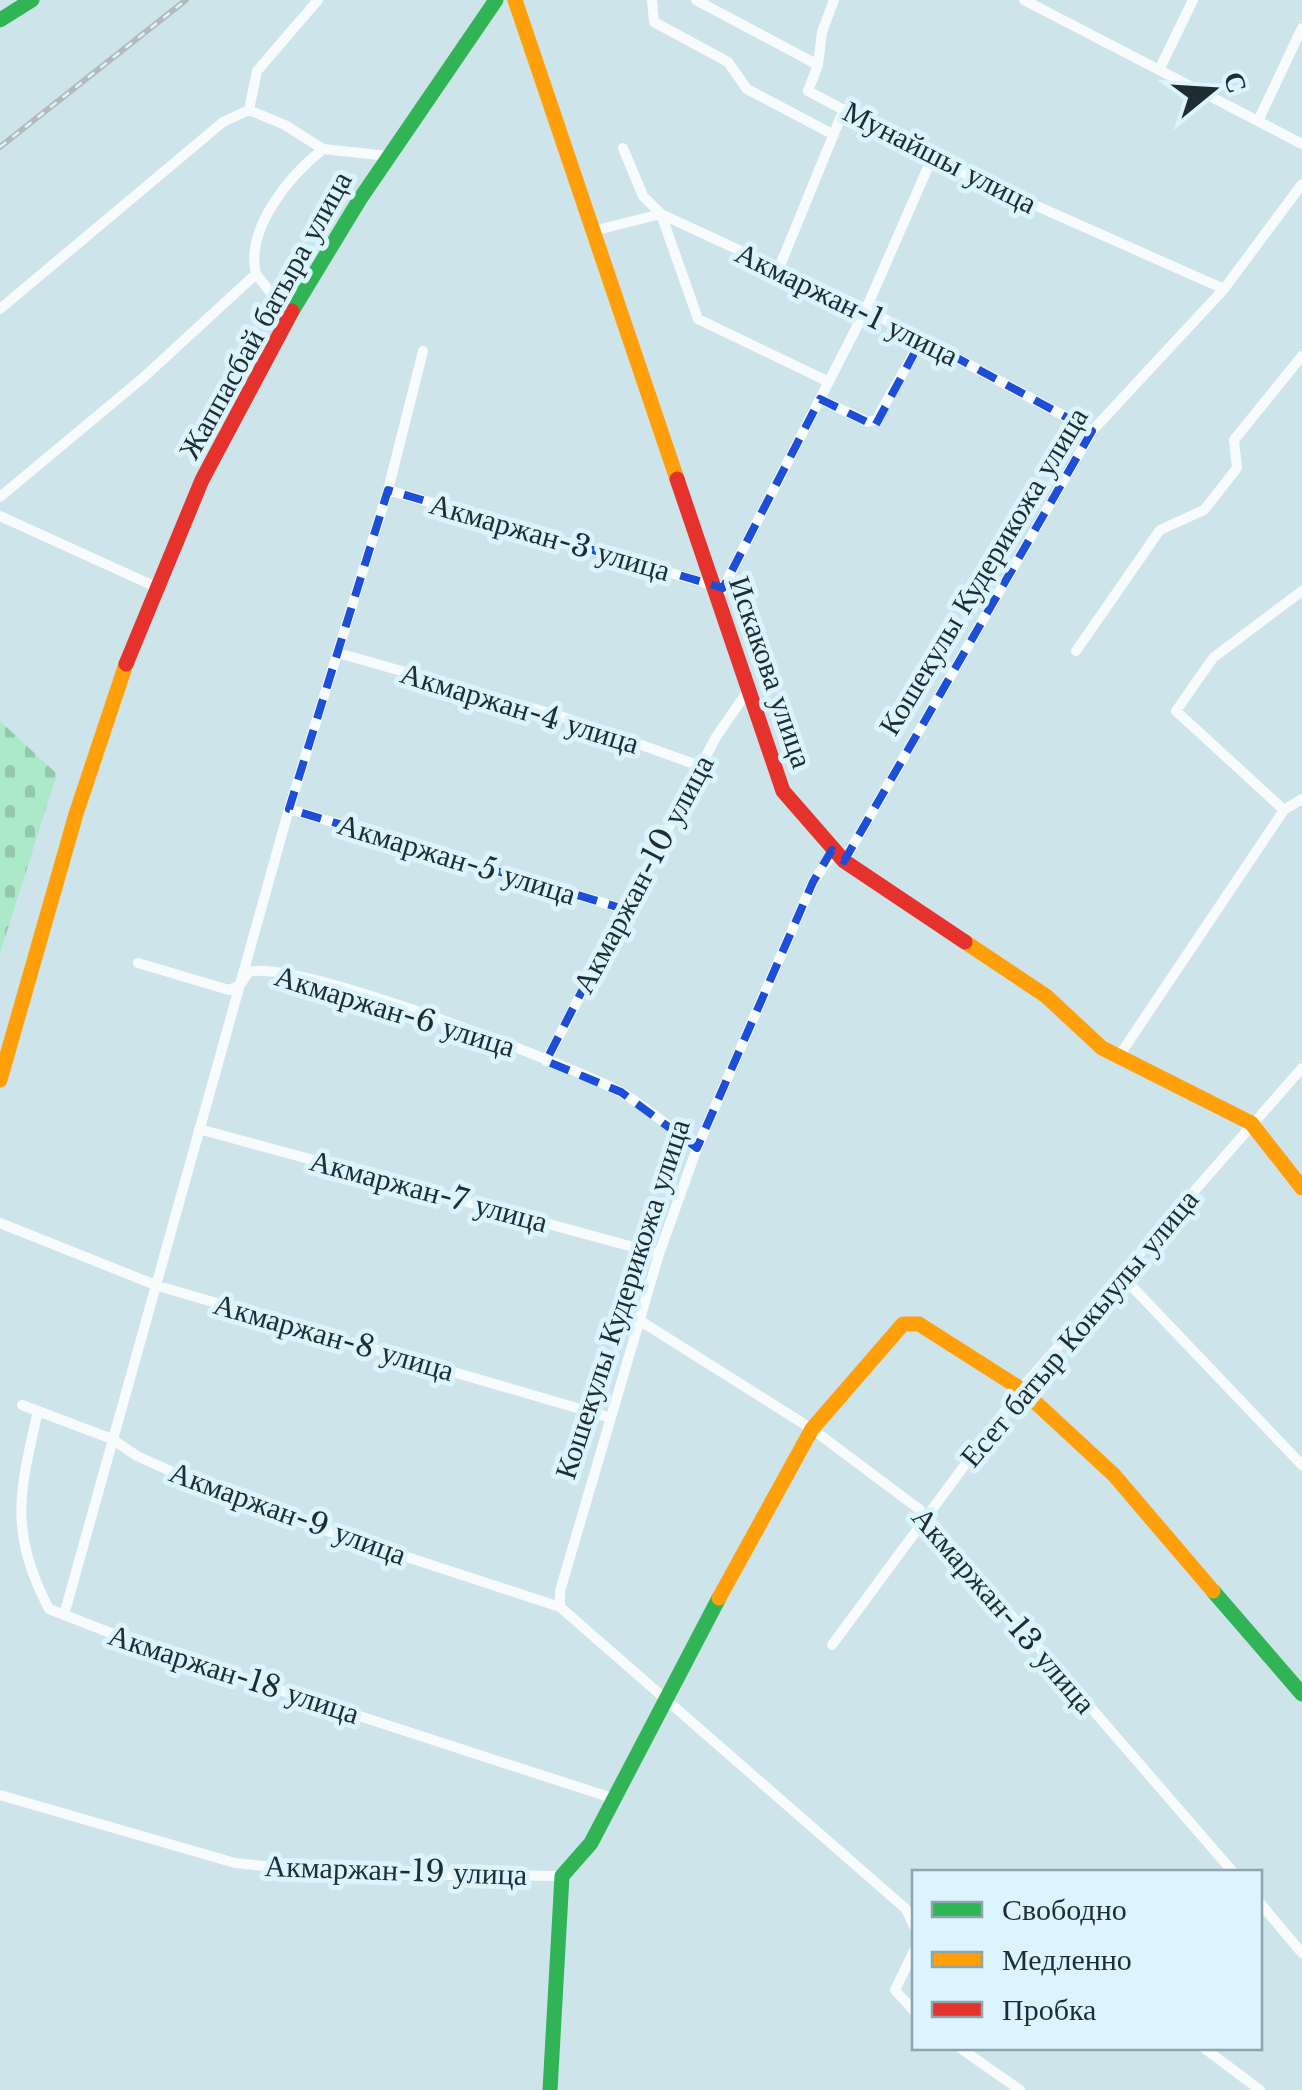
<svg xmlns="http://www.w3.org/2000/svg" width="1302" height="2090" font-family="'Libre Baskerville',serif">
  <defs>
    <pattern id="cemetery-stones" width="16" height="16" patternUnits="userSpaceOnUse" patternTransform="scale(2.5)"><rect width="16" height="16" fill="#ace9c9"/><path d="M2 7V4a2 2 0 0 1 4 0v3zM10 15v-3a2 2 0 0 1 4 0v3z" fill="#94c8ad"/></pattern>
  </defs>
  <rect width="100%" height="100%" fill="#cde4eb"/>
  <!-- cemetery -->
  <path fill="url(#cemetery-stones)" d="M0,721L57,774L0,953Z"/>
  <g fill="none" stroke-linecap="round" stroke-linejoin="round">
    <!-- street -->
    <path stroke="#f8fbfc" stroke-width="10" d="M652,0L654,22L728,62L747,89L834,135
      M696,0L818,65L808,91L969,176L1224,289
      M1024,0L1302,144
      M818,65L822,32L834,0
      M1159,70L1193,0
      M249,110L285,125L323,149L388,156
      M1258,121L1302,28
      M623,148L643,196L661,214L698,319L829,382
      M593,231L661,214L866,309L1092,431
      M779,268L844,109
      M256,274L289,316
      M0,309L223,122L249,110L257,71L318,0
      M820,399L868,422L876,420L922,339
      M388,490L712,585
      M0,497L144,377L256,274C245,229 289,176 323,149
      M0,516L156,587
      M718,598L866,309L932,158
      M1076,651L1160,530L1204,510L1237,468L1234,440L1302,356
      M338,653L563,717L700,766
      M289,809L624,909
      M1284,810L1176,711L1213,658L1302,591
      M844,861L1092,431L1224,289L1302,184
      M138,963L229,990L239,986L249,972C296,959 564,1063 617,1090C645,1105 671,1129 697,1148
      M1119,1056L1284,810L1302,799
      M546,1061L716,737L747,692
      M199,1129L659,1254
      M0,1223L158,1286L608,1417
      M1120,1274L1302,1465
      M639,1320L812,1429L919,1509L1233,1872
      M22,1405L112,1439L137,1456L239,1502L560,1607L906,1909L914,1926
      M38,1411C19,1494 9,1531 49,1609L144,1646L615,1799
      M560,1607V1591L659,1254L697,1148L813,882L834,852
      M64,1615L289,809L388,490L423,351
      M832,1645L1021,1389L1302,1068
      M0,1795L235,1863L343,1874L562,1876
      M1260,1903L1302,1953
      M914,1951L895,1990L914,2011
      M960,2048L1020,2090
      M1204,2048L1260,2090"/>
    <!-- fast -->
    <path stroke="#30b455" stroke-width="15" d="M0,20L32,0
      M292,311L360,199L496,0
      M1213,1591L1302,1694
      M550,2090L562,1876L591,1843L719,1598"/>
    <!-- slow -->
    <path stroke="#ff9f0a" stroke-width="15" d="M515,0L677,479
      M965,942L1046,996L1102,1048L1251,1123L1302,1188
      M0,1080L76,814L126,664
      M719,1598L812,1429L903,1324H919L1021,1389L1114,1475L1213,1591"/>
    <!-- jam -->
    <path stroke="#e5322d" stroke-width="15" d="M677,479L783,791L844,861L965,942
      M126,664L202,480L292,311"/>
    <defs>
      <path id="rail" d="M0,147L186,0"/>
    </defs>
    <!-- rail casing -->
    <use href="#rail" stroke="#b4babb" stroke-width="6"/>
    <!-- rail -->
    <use href="#rail" stroke="#dbf4fd" stroke-width="2.5" stroke-dasharray="8" stroke-linecap="butt"/>
  </g>
  <!-- marked area -->
  <path fill="none" stroke="#1d4ed8" stroke-width="8" stroke-dasharray="20 12" stroke-linejoin="round" d="M922,339L1092,431L844,861L832,850L813,882L697,1148L621,1092L546,1061L624,909L289,809L388,490L723,588L820,399L875,426Z"/>
  <g text-anchor="middle" dominant-baseline="central" stroke-width="10" stroke-linejoin="round" paint-order="stroke">
    <!-- street labels -->
    <g font-size="30" fill="#1d2d32" stroke="#dbf4fd">
      <text transform="translate(940 157) rotate(27)">Мунайшы улица</text>
      <text transform="translate(847 304) rotate(26)">Акмаржан-1 улица</text>
      <text transform="translate(265 315) rotate(-61)">Жаппасбай батыра улица</text>
      <text transform="translate(550 537) rotate(16)">Акмаржан-3 улица</text>
      <text transform="translate(983 571) rotate(-59)">Кошекулы Кудерикожа улица</text>
      <text transform="translate(771 672) rotate(71)">Искакова улица</text>
      <text transform="translate(520 708) rotate(17)">Акмаржан-4 улица</text>
      <text transform="translate(457 859) rotate(17)">Акмаржан-5 улица</text>
      <text transform="translate(643 874) rotate(-62)">Акмаржан-10 улица</text>
      <text transform="translate(395 1011) rotate(17)">Акмаржан-6 улица</text>
      <text transform="translate(429 1191) rotate(15)">Акмаржан-7 улица</text>
      <text transform="translate(622 1299) rotate(-72)">Кошекулы Кудерикожа улица</text>
      <text transform="translate(1079 1328) rotate(-50)">Есет батыр Кокыулы улица</text>
      <text transform="translate(334 1337) rotate(16)">Акмаржан-8 улица</text>
      <text transform="translate(288 1513) rotate(20)">Акмаржан-9 улица</text>
      <text transform="translate(1004 1610) rotate(49)">Акмаржан-13 улица</text>
      <text transform="translate(234 1674) rotate(18)">Акмаржан-18 улица</text>
      <text transform="translate(396 1870) rotate(2)">Акмаржан-19 улица</text>
    </g>
  </g>
  <!-- legend -->
  <rect x="912" y="1870" width="350" height="180" fill="#dbf4fd" stroke="#8fa4ac" stroke-width="2.5"/>
  <rect x="932" y="1902" width="50" height="15" fill="#30b455" stroke="#8fa4ac" stroke-width="2.5"/>
  <text x="1002" y="1920" font-size="30" fill="#1d2d32">Свободно</text>
  <rect x="932" y="1952" width="50" height="15" fill="#ff9f0a" stroke="#8fa4ac" stroke-width="2.5"/>
  <text x="1002" y="1970" font-size="30" fill="#1d2d32">Медленно</text>
  <rect x="932" y="2002" width="50" height="15" fill="#e5322d" stroke="#8fa4ac" stroke-width="2.5"/>
  <text x="1002" y="2020" font-size="30" fill="#1d2d32">Пробка</text>
  <!-- north arrow -->
  <g transform="translate(1212 90) rotate(72)" stroke="#dbf4fd" stroke-width="8" paint-order="stroke">
  <path d="M0-8L18 38L0 25L-18 38Z" fill="#1d2d32"/>
  <text y="-15" font-size="28" font-weight="bold" text-anchor="middle" fill="#1d2d32">С</text>
  </g>
</svg>
